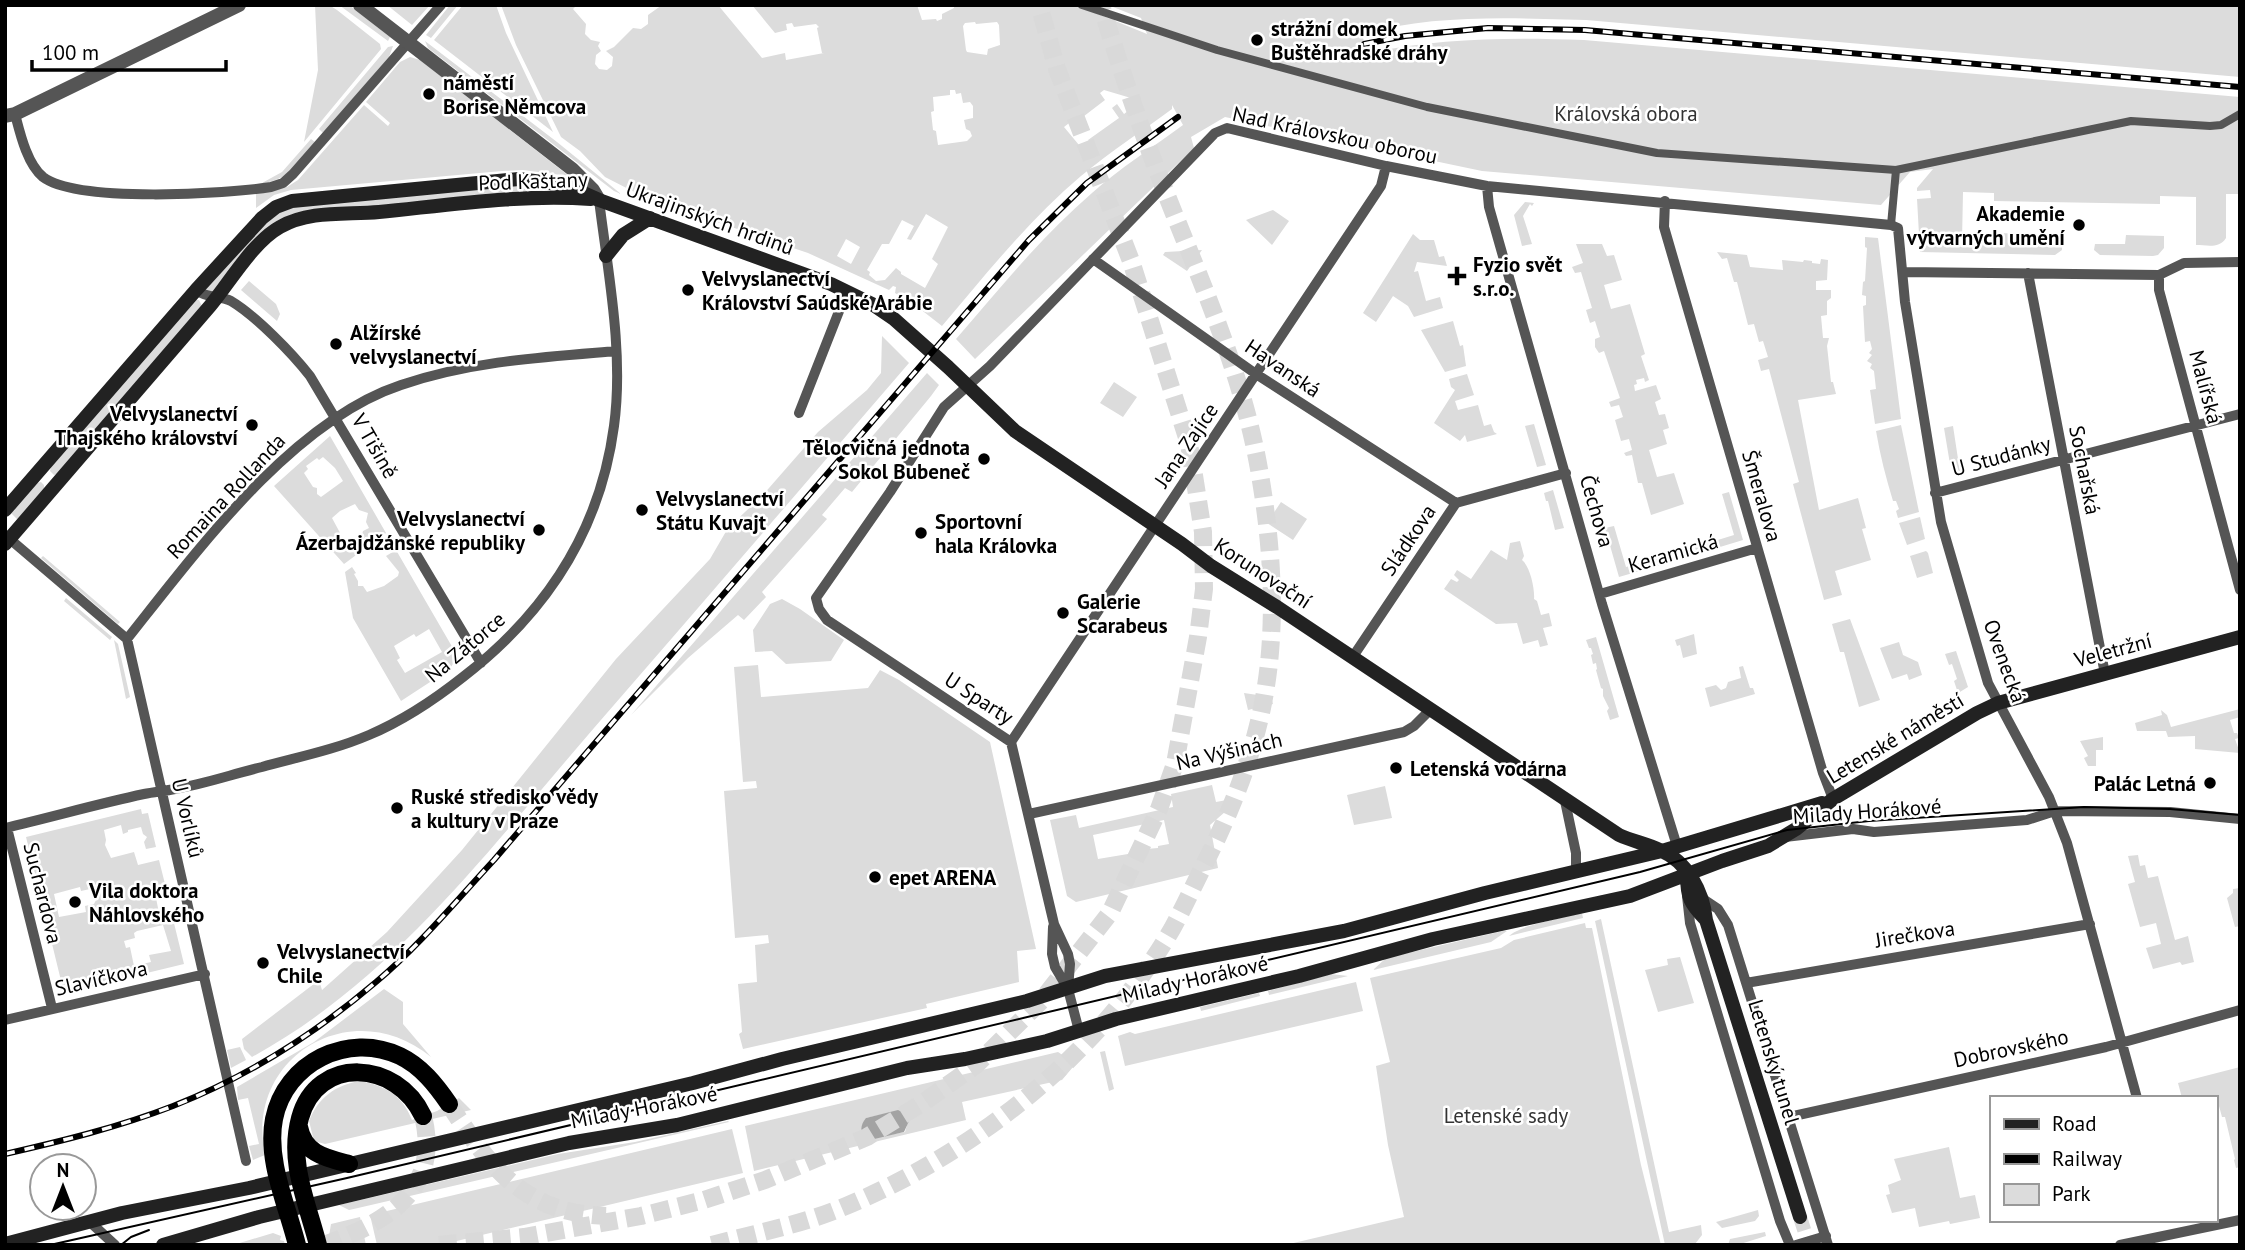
<svg xmlns="http://www.w3.org/2000/svg" width="2245" height="1250" font-family="'PT Sans',sans-serif">
  <rect width="100%" height="100%" fill="#fff"/>
  <!-- green -->
  <path fill="#dcdcdc" fill-rule="evenodd" d="M315,5H329L337,10L380,44L381,49L304,142L318,70Z
    M339,5H350L353,8L390,37L388,41Z
    M387,5H430L412,25Z
    M450,5H458L431,38L426,35Z
    M463,5H496L506,33L553,132L434,40Z
    M501,5H577L573,9L586,24L585,34L591,40L600,42L598,46L601,51L596,55L595,64L599,69L607,70L612,66L613,57L606,51L614,47L633,28L641,29L648,24V15L662,5H718L762,58L785,53L786,60L824,53H822L817,28L819,27L816,24L794,27L792,23L786,24L787,30L775,33L752,5H917L922,20L936,19L937,21L942,19V14L954,8V5H1076L1147,34L1141,18L1108,5H2240V77L1586,20C1512,18 1434,14 1362,34L1367,53C1442,38 1508,37 1584,40L2240,97V194H2226V238C2219,249 2207,245 2196,245V197L2160,196V204L1994,201V193L1963,192L1962,241L1993,242L1994,233L2032,234V242L2062,244V250L2055,255L1920,252L1917,199L1931,198L1930,190L1917,191V188L1933,169L1910,172L1881,205L1482,171L1225,117L1191,137L1194,148L975,359L956,339C999,289 1042,236 1092,193C1120,168 1153,147 1183,125L1172,105V109C1142,131 1110,152 1081,176C1029,220 986,274 942,326L915,305L895,293L896,287L893,286L889,290L808,253L646,198L605,177L580,151L561,137L516,45ZM975,22L976,24L997,22L999,25L1000,45L988,49L987,55L967,52L966,50L963,26L965,23ZM950,90H955L956,94L961,93L963,103L970,102L973,106V118L964,120L966,129L970,131L972,136L967,141L938,145L936,131L933,130L931,112L934,111L933,97L950,95ZM1104,90L1141,101L1124,114L1117,104L1112,108L1119,118L1088,140L1091,144L1084,151L1064,127L1073,120L1075,123L1105,100L1100,93ZM926,214L948,227L932,259L938,264L925,288L901,274V272L896,268L885,280L876,281L869,275L870,272L867,270L882,244H889L902,220L914,226L907,239L911,240ZM846,239L860,247L851,264L837,256Z
    M425,41L557,142L621,194L614,191L428,48Z
    M393,46L389,57L323,133L319,129L388,47Z
    M410,57L420,60L569,176L523,170L502,171L291,190L274,195L256,208V192L287,187L298,180L364,105L388,126L390,123L366,102L400,62Z
    M311,139L315,142C300,161 288,181 262,183L282,172Z
    M506,183L560,190L542,189L297,215L214,292L206,290L207,286C233,256 257,220 295,204Z
    M1525,202L1534,203L1532,206L1530,204L1523,216L1532,244L1522,246L1514,215Z
    M1273,210L1289,221L1272,245L1246,220Z
    M1413,234L1420,240H1434L1439,257L1444,256L1447,266L1417,262L1414,272L1418,271L1426,301L1440,297L1443,308L1414,317L1408,306L1393,296L1376,322L1363,313Z
    M2126,235L2164,236V248L2158,255L2153,256L2100,255L2094,250L2095,244H2125Z
    M1865,237L1878,238L1901,419L1875,424L1870,390L1876,389L1874,371L1870,368L1872,364L1867,361L1872,355L1869,353L1872,349L1870,341L1865,342L1863,306L1866,305V296L1862,295L1863,282L1865,281L1867,248L1865,247Z
    M1576,244H1602L1607,256L1614,255L1622,280L1604,285L1611,309L1630,304L1645,354L1641,356L1649,380L1645,382L1644,378L1636,380L1637,384L1634,385L1635,391L1656,385L1661,399L1655,402L1659,415L1665,414L1669,428L1663,430L1667,444L1649,450L1657,477L1674,473L1684,504L1651,515L1642,483H1638L1632,455L1626,456L1624,453L1632,450L1629,439L1621,441L1615,420L1623,417L1619,405L1611,407L1609,402L1620,398L1604,351L1599,353L1595,347V339L1600,337L1595,321L1590,323L1586,310L1592,308L1581,272L1575,273L1572,267L1583,263Z
    M1202,250L1187,271L1163,255L1165,252Z
    M1717,252L1747,255L1750,267L1783,270L1782,260L1803,262L1804,260L1812,261V263L1820,264L1821,259L1828,260L1827,280L1816,281V290H1831V298L1827,301V315L1821,316L1823,338H1829L1827,346L1831,382H1833L1836,394L1798,400L1819,510L1858,498L1866,528L1862,529L1871,560L1835,571L1842,595L1824,600L1793,484L1799,482L1769,369L1761,371L1758,360L1768,357L1763,341L1759,342L1754,324L1748,325L1737,282H1734L1727,258L1722,259Z
    M249,281L276,304L280,314L277,321L241,290Z
    M195,300H199L202,306L58,474L54,475L50,471L51,467Z
    M1453,321L1460,346L1463,345L1466,366L1445,372L1421,330Z
    M882,336L909,363C804,485 699,607 594,728C490,848 393,980 252,1057L244,1049L242,1039L319,980L322,990L387,932L462,850L616,659L710,559L728,528L762,496L818,432L867,390L881,373Z
    M927,373L939,385L931,396L852,492L845,488L822,515L827,519L762,592L766,597L744,620L738,615L688,658L631,715Z
    M1467,374L1474,395L1455,401L1458,410L1478,405L1484,426L1491,424L1494,432L1497,434L1467,442L1465,435L1460,441L1434,423L1455,390L1451,387L1449,379Z
    M1114,382L1137,397L1123,417L1100,403Z
    M1534,424L1546,465L1537,467L1525,426Z
    M1901,425L1919,512L1898,518L1896,511L1899,509L1896,501H1893C1886,478 1880,455 1876,431Z
    M1953,426L1960,472L1950,464L1944,428Z
    M330,436L386,533L344,564L274,486ZM323,457L335,468L343,481L321,497L317,494V488L313,487L304,473L308,469L306,466L317,458L319,460ZM355,504L359,510L368,513L366,522L369,528L363,531L361,539L353,537L345,542L332,518L340,511Z
    M41,482L44,485V490L18,520L11,513L37,483Z
    M1553,490L1564,528L1555,530L1548,501H1546L1544,493Z
    M1729,492L1743,540L1697,554L1695,547L1734,535L1722,494Z
    M1281,502L1307,519L1293,540L1267,523Z
    M1920,517L1925,539L1907,545L1899,523Z
    M1614,526L1626,567L1665,556L1667,563L1619,577L1605,528Z
    M1520,541L1524,556L1522,560C1530,566 1535,589 1534,599L1537,601L1541,615L1549,613L1552,626L1543,628L1548,645L1540,647L1538,640L1523,644L1517,623L1496,624L1444,589L1451,579L1457,582L1459,580L1454,575L1457,570L1471,579L1491,550L1507,560L1510,543Z
    M396,550L454,650L455,660L450,669L401,701L353,618L345,572L352,567L356,573L354,574L358,581V586H363L367,592L384,586L398,576L399,572L386,556ZM429,629L442,652L405,673L397,660L400,658L394,646L414,634L416,637Z
    M1926,551L1928,553L1933,573L1917,578L1910,556Z
    M43,556L120,622L118,624L41,558Z
    M66,598L112,637L110,640L64,601Z
    M782,599L800,609L844,640L831,661L786,664L772,651L755,652L753,630L770,604Z
    M1850,619L1880,700L1859,707L1844,652H1840L1832,624Z
    M1694,634L1697,654L1683,658L1680,645L1677,646L1675,640Z
    M1596,637L1619,717L1610,720L1607,711L1609,708L1603,696V689L1601,688L1596,670L1597,669L1596,663L1593,664L1591,655L1593,654L1591,648H1589L1586,640Z
    M114,640L118,644L130,697L126,699Z
    M1899,642L1903,655L1918,662L1922,675L1909,680L1907,674L1892,679L1880,648Z
    M1956,651L1968,687L1955,695L1957,690L1954,681L1957,679L1952,664L1949,665L1945,654Z
    M758,665L761,697L868,688L880,670L899,680L990,742L1036,949L1017,951L1019,982L926,1004L927,1008L743,1049L739,1034L742,1032L738,984L757,982L755,945L769,943L768,935L735,938L724,791L757,788L756,781L743,782L734,667Z
    M1743,666L1750,688H1753L1755,694L1710,707L1705,688L1716,685L1721,690L1726,688L1728,682L1741,678L1739,667Z
    M1244,693L1271,697L1273,704L1248,710Z
    M2240,709V717L2230,720L2234,733H2237L2239,738L2235,739L2240,753L2195,749V736L2168,737L2166,731H2137L2135,723L2162,715L2161,710L2167,715L2171,727Z
    M2103,737V750H2096V766H2088L2084,758L2088,756L2080,741Z
    M1212,785L1216,802L1232,799L1233,805L1210,825L1218,868L1076,902L1067,896L1050,820L1076,815L1079,828L1173,807L1171,794ZM1164,820L1169,844L1158,846V848L1146,849V851L1098,859L1093,835Z
    M1385,786L1392,818L1354,825L1347,795Z
    M141,809L142,814L148,813L156,847L146,849L144,842L147,837L143,834L141,827L128,830V832L123,834L121,825L104,830L106,840L105,845L111,858L134,852L138,865L159,860L165,884L154,888L160,918L172,915L184,964L64,993L26,837ZM80,887L81,891L90,889L94,892L96,900L94,904L85,906L86,912L59,917L54,894ZM163,925L171,951L149,955L151,962L134,966L130,947L126,948L124,941L135,938L134,933L137,931Z
    M2138,855L2140,866L2145,865L2148,878L2158,876L2175,940L2188,936L2194,962L2182,965L2180,962L2153,969L2146,948L2161,944L2156,923L2140,927L2128,884L2135,882L2128,856Z
    M2240,888V926L2235,927L2227,898L2233,893V889Z
    M1582,913L1583,918L1509,936C1520,925 1566,917 1582,913Z
    M1601,919L1669,1232L1701,1225L1702,1235L1695,1244L1665,1245L1595,921Z
    M1585,923L1586,928H1592L1641,1165L1661,1245H1285L1404,1217L1388,1145L1376,1066L1390,1062L1370,978L1501,948L1514,940Z
    M1503,931H1507L1491,942L1373,970L1386,958Z
    M1680,957L1694,1003L1658,1012L1645,970L1668,965L1667,959Z
    M1331,974L1348,976L1269,995L1268,991Z
    M1356,982L1363,1011L1125,1066L1118,1036L1130,1032L1135,1034Z
    M384,989L403,1002V1024L431,1057C354,993 244,1055 265,1155L253,1160L249,1146L259,1144L248,1098L238,1100L237,1087L314,1042Z
    M1259,993L1260,996L1201,1011L1200,1007Z
    M240,1047L246,1060L231,1068L227,1050Z
    M1105,1051L1114,1089L1109,1091L1100,1052Z
    M1058,1052L1064,1056L1066,1059L1072,1058L1073,1067L1062,1080L962,1102L966,1120L754,1171L745,1126ZM902,1110L909,1118L905,1132L865,1139L866,1118Z
    M2240,1067V1167L2236,1168L2234,1160L2235,1159L2225,1117H2222L2219,1106L2215,1107V1098H2182L2178,1083Z
    M360,1081C386,1086 402,1095 412,1120L437,1111L459,1098L471,1110L325,1144L314,1141L309,1121C318,1098 335,1085 360,1081Z
    M728,1121L729,1122L358,1208L349,1210L339,1205L558,1154L635,1142Z
    M732,1129L743,1173L440,1245H377L370,1215Z
    M1949,1147L1960,1198L1975,1195L1980,1218L1950,1224L1949,1221L1919,1227L1915,1208L1892,1213L1886,1195L1890,1194L1888,1185L1901,1180L1894,1159Z
    M1758,1210L1759,1216L1755,1221L1722,1228L1716,1222Z
    M360,1217L366,1245H331L329,1236L331,1224Z
    M1765,1232L1766,1236L1737,1245H1728L1730,1239Z
    M273,1233L281,1236L280,1240L284,1241L285,1245H233Z"/>
  <!-- water -->
  <path fill="#a3a3a3" d="M898,1110L908,1114L909,1121L904,1132L870,1140L865,1139C860,1132 860,1125 866,1118Z"/>
  <g fill="none" stroke-linecap="round" stroke-linejoin="round">
    <!-- secondary-tunnel -->
    <path stroke="#d9d9d9" stroke-width="14" stroke-dasharray="14 7" stroke-linecap="butt" d="M1800,1217L1809,1245"/>
    <!-- trunk-tunnel -->
    <path stroke="#d9d9d9" stroke-width="18" stroke-dasharray="18 9" stroke-linecap="butt" d="M449,1104C490,1167 523,1213 606,1216
      M324,1245C385,1223 442,1191 423,1116
      M439,1245L524,1237L641,1216L704,1200L765,1180L867,1137L924,1102L976,1065L1041,1001L1110,913L1159,809L1175,764L1198,637L1204,589L1203,532L1189,444L1131,261L1057,69L1039,5
      M712,1245C757,1233 804,1224 846,1206C978,1151 1100,1053 1172,929C1183,909 1193,887 1203,867C1231,812 1255,752 1265,692C1277,622 1272,545 1260,475C1244,377 1203,287 1167,196C1142,133 1121,70 1101,5"/>
    <!-- pedestrian -->
    <path stroke="#555" stroke-width="8" d="M1082,5L1217,50L1427,107L1657,153L1896,170L2131,121L2210,126L2221,125L2240,114
      M1891,225L1896,170"/>
    <!-- minor -->
    <path stroke="#555" stroke-width="10" d="M15,114C20,133 27,164 43,177C77,203 227,194 271,187L283,183L293,174L441,5
      M1487,186L1489,207L1602,604L1677,846
      M1665,201L1664,227L1823,773L1833,799
      M1093,259L1256,374L1456,503
      M1903,272L2159,275L2184,263L2240,262
      M2028,273L2105,674
      M2159,275V290L2240,590
      M196,290C208,299 219,295 231,301C256,316 292,353 310,376L481,663
      M799,413L847,291
      M1935,493L2240,414
      M5,535L127,639L246,1161
      M1600,594L1757,548
      M127,639C197,551 292,421 401,385C471,361 544,357 616,351
      M1352,658L1456,503L1566,473
      M1011,742L1381,186L1386,166
      M1565,801L1576,853V872
      M1029,814L1404,732L1414,726L1430,710
      M5,828C52,817 97,804 144,794C154,792 165,791 175,789C204,784 233,774 262,767C298,757 334,750 369,735C402,721 434,700 463,677C546,613 600,532 614,426C624,353 608,273 599,200
      M7,828L52,1008
      M1785,837L1853,829L1874,832L2027,820L2055,811L2170,812L2240,819
      M1687,896L1690,923L1780,1221L1790,1245
      M1703,899L1718,909L1728,925L1828,1245
      M1053,927L1052,954L1055,967L1068,989L1079,1031
      M1746,983L2090,924
      M1068,989L1070,964L1068,954L1054,924L1011,742L827,620L819,609L816,598L890,492L944,407L990,366L1215,133L1227,128L1386,166L1487,186L1891,225L1898,228L1905,302L1941,522L1988,683L2049,797L2067,843L2137,1098
      M5,1020L205,974
      M1789,1117L2106,1047L2240,1010
      M90,1222L115,1245
      M1796,1245L1826,1236
      M2120,1245L2240,1220"/>
    <!-- tertiary -->
    <path stroke="#555" stroke-width="14" d="M360,5L572,169L593,190L599,200
      M5,116L15,114L239,5"/>
    <!-- secondary -->
    <path stroke="#222" stroke-width="14" d="M606,256L623,235L650,218
      M5,510L196,290L262,218L276,207L292,201L519,179L565,185L599,200L831,284L872,304L894,319L948,367L1015,431L1182,544L1211,566L1277,607L1619,835C1632,841 1647,844 1660,850C1688,862 1703,892 1706,920L1800,1217
      M5,544C73,465 142,386 210,306C230,282 253,242 280,227C310,210 346,215 379,212C449,205 520,194 591,199
      M1687,874C1687,898 1690,903 1706,920
      M5,1244L122,1213L249,1188L693,1083L782,1059L1027,1001L1105,976L1344,931L1485,893L1662,851L1822,803
      M163,1245L259,1217L569,1143L677,1125L907,1068L965,1059L1047,1041L1116,1019L1299,976L1433,939L1630,896L1722,861L1768,846L1796,829L1833,799L1977,713L1998,703L2240,637"/>
    <!-- trunk -->
    <path stroke="#000" stroke-width="18" d="M299,1127C304,1154 326,1158 349,1164
      M297,1245C287,1205 266,1160 274,1119C285,1063 348,1031 400,1056C421,1066 436,1085 449,1104
      M318,1245C307,1202 288,1162 300,1118C317,1055 397,1060 423,1116"/>
    <!-- tram -->
    <path stroke="#000" stroke-width="2" d="M50,1245L347,1178L1640,872L1787,830L1869,821L2084,807L2170,809L2240,815
      M121,1245L131,1237L149,1230"/>
    <defs>
      <path id="rail" d="M1364,44L1405,36L1488,28L1585,30L2240,87
        M5,1154C62,1141 119,1127 173,1106C247,1077 316,1033 376,982C419,946 456,901 494,860L1029,240L1087,183L1178,117"/>
    </defs>
    <!-- rail casing -->
    <use href="#rail" stroke="#000" stroke-width="6"/>
    <!-- rail -->
    <use href="#rail" stroke="#fff" stroke-width="3.5" stroke-dasharray="10" stroke-linecap="butt"/>
  </g>
  <!-- markers -->
  <g fill="#000" stroke="#fff" stroke-width="2.5">
    <circle cx="1257" cy="40" r="7"/>
    <circle cx="429" cy="94" r="7"/>
    <circle cx="2079" cy="225" r="7"/>
    <path d="M1453.5 265.5h7v7h7v7h-7v7h-7v-7h-7v-7h7z"/>
    <circle cx="688" cy="290" r="7"/>
    <circle cx="336" cy="344" r="7"/>
    <circle cx="252" cy="425" r="7"/>
    <circle cx="984" cy="459" r="7"/>
    <circle cx="642" cy="510" r="7"/>
    <circle cx="539" cy="530" r="7"/>
    <circle cx="921" cy="533" r="7"/>
    <circle cx="1063" cy="613" r="7"/>
    <circle cx="1396" cy="768" r="7"/>
    <circle cx="2210" cy="783" r="7"/>
    <circle cx="397" cy="808" r="7"/>
    <circle cx="875" cy="877" r="7"/>
    <circle cx="75" cy="902" r="7"/>
    <circle cx="263" cy="963" r="7"/>
  </g>
  <g text-anchor="middle" dominant-baseline="central" stroke-width="5" stroke-linejoin="round" paint-order="stroke">
    <!-- poi labels -->
    <g font-size="21" font-weight="bold" fill="#000" stroke="#fff" text-anchor="start">
      <text x="1271" y="28">strážní domek<tspan x="1271" dy="24">Buštěhradské dráhy</tspan></text>
      <text x="443" y="82">náměstí<tspan x="443" dy="24">Borise Němcova</tspan></text>
      <text x="2065" y="213" text-anchor="end">Akademie<tspan x="2065" dy="24">výtvarných umění</tspan></text>
      <text x="1473" y="264">Fyzio svět<tspan x="1473" dy="24">s.r.o.</tspan></text>
      <text x="702" y="278">Velvyslanectví<tspan x="702" dy="24">Království Saúdské Arábie</tspan></text>
      <text x="350" y="332">Alžírské<tspan x="350" dy="24">velvyslanectví</tspan></text>
      <text x="238" y="413" text-anchor="end">Velvyslanectví<tspan x="238" dy="24">Thajského království</tspan></text>
      <text x="970" y="447" text-anchor="end">Tělocvičná jednota<tspan x="970" dy="24">Sokol Bubeneč</tspan></text>
      <text x="656" y="498">Velvyslanectví<tspan x="656" dy="24">Státu Kuvajt</tspan></text>
      <text x="525" y="518" text-anchor="end">Velvyslanectví<tspan x="525" dy="24">Ázerbajdžánské republiky</tspan></text>
      <text x="935" y="521">Sportovní<tspan x="935" dy="24">hala Královka</tspan></text>
      <text x="1077" y="601">Galerie<tspan x="1077" dy="24">Scarabeus</tspan></text>
      <text x="1410" y="768">Letenská vodárna</text>
      <text x="2196" y="783" text-anchor="end">Palác Letná</text>
      <text x="411" y="796">Ruské středisko vědy<tspan x="411" dy="24">a kultury v Praze</tspan></text>
      <text x="889" y="877">epet ARENA</text>
      <text x="89" y="890">Vila doktora<tspan x="89" dy="24">Náhlovského</tspan></text>
      <text x="277" y="951">Velvyslanectví<tspan x="277" dy="24">Chile</tspan></text>
    </g>
    <!-- park labels -->
    <g font-size="21" fill="#333" stroke="#fff">
      <text x="1626" y="113">Královská obora</text>
      <text x="1506" y="1115">Letenské sady</text>
    </g>
    <!-- street labels -->
    <g font-size="21" fill="#000" stroke="#fff">
      <text transform="translate(1335 135) rotate(12)">Nad Královskou oborou</text>
      <text transform="translate(533 181) rotate(-2)">Pod Kaštany</text>
      <text transform="translate(710 218) rotate(20)">Ukrajinských hrdinů</text>
      <text transform="translate(1283 368) rotate(34)">Havanská</text>
      <text transform="translate(2206 387) rotate(75)">Malířská</text>
      <text transform="translate(1186 445) rotate(-56)">Jana Zajíce</text>
      <text transform="translate(375 446) rotate(60)">V Tišině</text>
      <text transform="translate(2001 456) rotate(-15)">U Studánky</text>
      <text transform="translate(2085 470) rotate(79)">Sochařská</text>
      <text transform="translate(226 496) rotate(-47)">Romaina Rollanda</text>
      <text transform="translate(1762 496) rotate(74)">Šmeralova</text>
      <text transform="translate(1597 511) rotate(74)">Čechova</text>
      <text transform="translate(1408 540) rotate(-56)">Sládkova</text>
      <text transform="translate(1673 553) rotate(-16)">Keramická</text>
      <text transform="translate(1263 573) rotate(33)">Korunovační</text>
      <text transform="translate(465 647) rotate(-40)">Na Zátorce</text>
      <text transform="translate(2113 650) rotate(-15)">Veletržní</text>
      <text transform="translate(2005 661) rotate(70)">Ovenecká</text>
      <text transform="translate(979 698) rotate(33)">U Sparty</text>
      <text transform="translate(1895 738) rotate(-31)">Letenské náměstí</text>
      <text transform="translate(1229 751) rotate(-13)">Na Výšinách</text>
      <text transform="translate(1867 811) rotate(-4)">Milady Horákové</text>
      <text transform="translate(188 818) rotate(77)">U Vorlíků</text>
      <text transform="translate(43 893) rotate(76)">Suchardova</text>
      <text transform="translate(1915 934) rotate(-9)">Jirečkova</text>
      <text transform="translate(101 978) rotate(-13)">Slavíčkova</text>
      <text transform="translate(1195 979) rotate(-13)">Milady Horákové</text>
      <text transform="translate(2011 1048) rotate(-12)">Dobrovského</text>
      <text transform="translate(1774 1062) rotate(73)">Letenský tunel</text>
      <text transform="translate(644 1107) rotate(-11)">Milady Horákové</text>
    </g>
  </g>
  <!-- border -->
  <rect width="2245" height="1250" fill="none" stroke="#000000" stroke-width="14"/>
  <!-- legend -->
  <rect x="1990" y="1096" width="228" height="126" fill="#ffffff" stroke="#999999" stroke-width="2"/>
  <rect x="2004" y="1119" width="35" height="10" fill="#222222" stroke="#999999" stroke-width="2"/>
  <text x="2052" y="1131" font-size="21" fill="#000000">Road</text>
  <rect x="2004" y="1154" width="35" height="10" fill="#000000" stroke="#999999" stroke-width="2"/>
  <text x="2052" y="1166" font-size="21" fill="#000000">Railway</text>
  <rect x="2004" y="1184" width="35" height="21" fill="#dcdcdc" stroke="#999999" stroke-width="2"/>
  <text x="2052" y="1201" font-size="21" fill="#000000">Park</text>
  <!-- north arrow -->
  <g transform="translate(63 1187)"><circle r="33" fill="#ffffff" stroke="#999999" stroke-width="2"/>
  <path d="M0-5L12 26L0 18L-12 26Z" fill="#000000"/>
  <text y="-10" font-size="19" font-weight="bold" text-anchor="middle" fill="#000000">N</text>
  </g>
  <!-- scale -->
  <path d="M32 60v10h194v-10" fill="none" stroke="#000000" stroke-width="3.5"/>
  <text x="42" y="60" font-size="21" fill="#000000" stroke="#ffffff" stroke-width="5" paint-order="stroke">100 m</text>
</svg>
